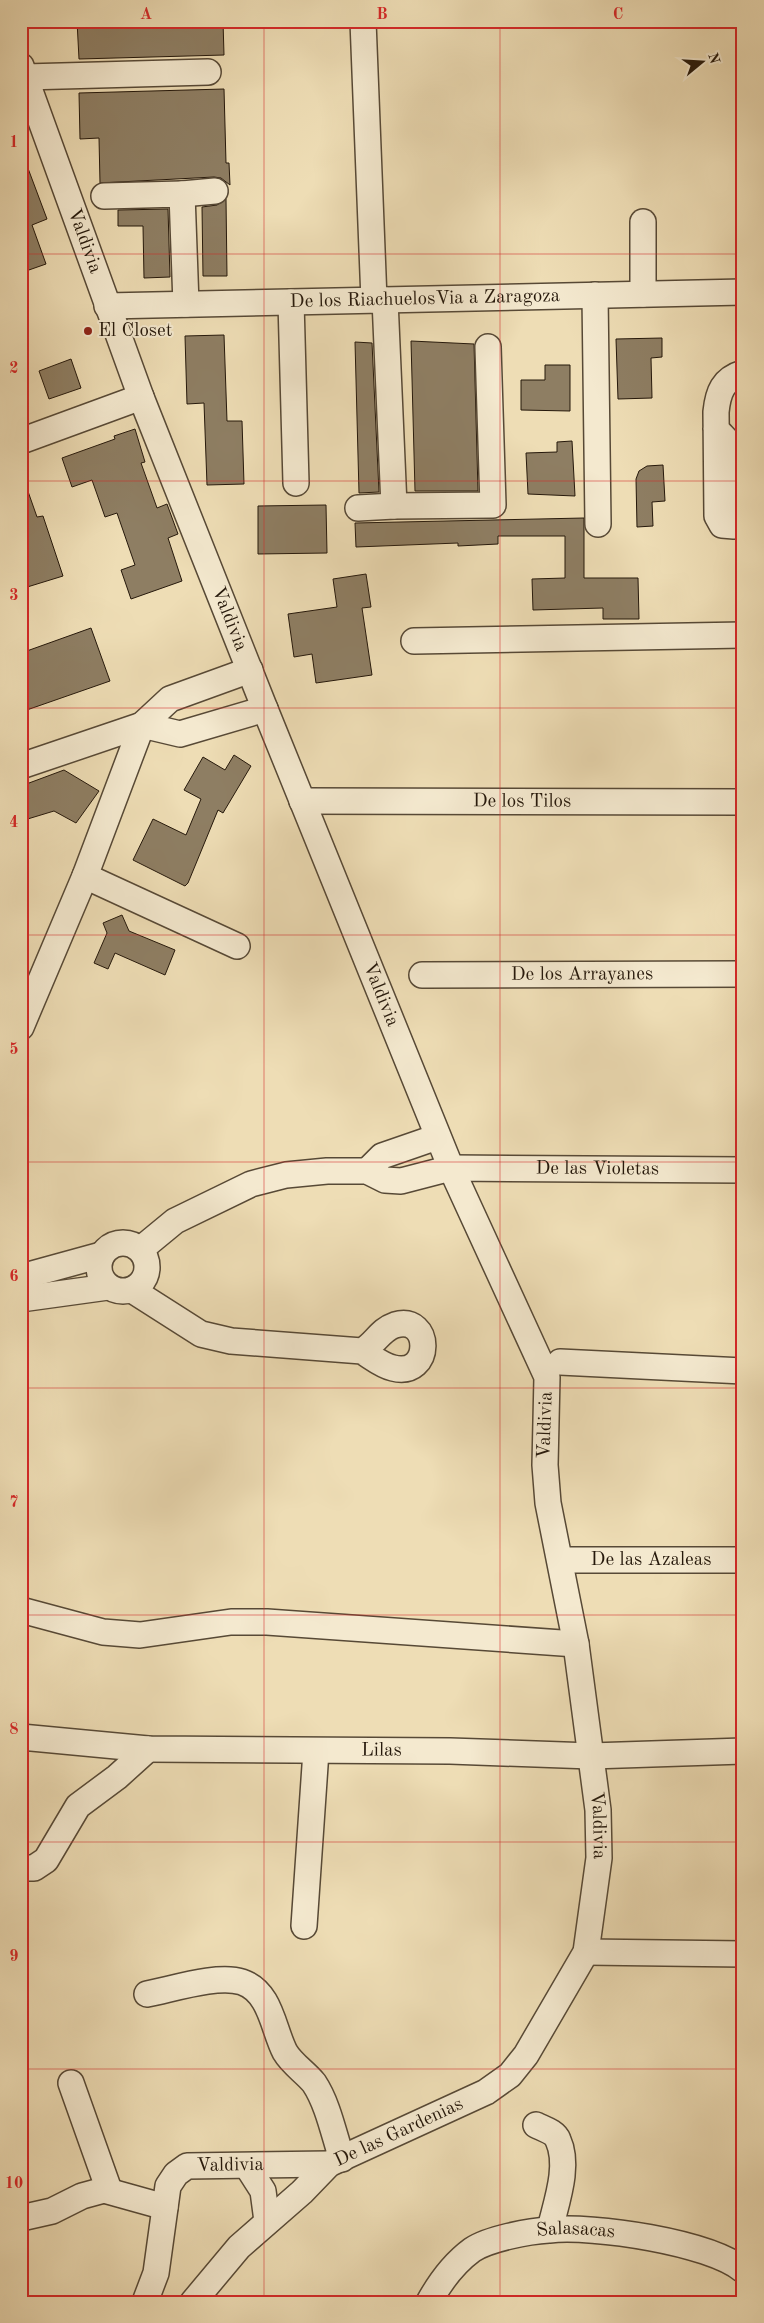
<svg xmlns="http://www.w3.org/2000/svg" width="764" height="2323" font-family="'Old Standard TT',serif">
  <rect width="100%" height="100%" fill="#eeddb5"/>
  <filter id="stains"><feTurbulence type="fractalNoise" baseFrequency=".004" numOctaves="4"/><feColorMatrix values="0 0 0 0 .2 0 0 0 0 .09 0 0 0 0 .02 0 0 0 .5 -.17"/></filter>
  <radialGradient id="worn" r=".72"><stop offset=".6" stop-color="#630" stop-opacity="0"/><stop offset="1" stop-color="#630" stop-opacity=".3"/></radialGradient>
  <!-- building -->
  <path fill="#8e7e63" stroke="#25180b" d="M77,21H223L224,55L79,59Z
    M224,89L226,163H229L230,185L221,178L214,177L100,183L99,138L80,139L79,93Z
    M21,155H23L47,219L32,225L46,264L26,271L21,259Z
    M226,199L227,276H203L202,207L217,205Z
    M168,209L170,277L144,278L143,226H118V210Z
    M224,335L227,421H242L244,484L207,485L204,403L187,404L185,336Z
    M662,338V357L651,358L652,398L618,399L616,339Z
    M411,341L474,344L478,491H415Z
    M355,342L372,343L379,492L359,493Z
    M71,359L81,388L49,399L39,371Z
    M545,365H570V411L521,410V380H545Z
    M135,429L145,462L141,463L157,508L167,504L178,534L168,538L182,581L131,599L121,570L135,565L117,513L105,517L92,480L72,487L62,458L115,439L114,436Z
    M572,441L575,496L528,494L526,453L557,452V442Z
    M663,465L665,501L652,502L653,526L637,527L636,479L639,471L647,466Z
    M21,480H24L37,517L43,516L63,576L24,588L21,580Z
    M326,505L327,553L258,554V506Z
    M584,518V578H638L639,619H603V608L533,610L532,579L565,578V536H498V544L458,546V543L356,547L355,523Z
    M366,574L371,607L362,608L372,675L316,683L312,654L294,657L288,614L337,607L333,579Z
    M91,628L110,681L21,712V659L27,658L24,652Z
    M234,755L251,766L223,813L218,810L188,883L185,886L133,860L153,819L186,835L201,799L184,790L203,757L225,770Z
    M64,770L99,791L76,823L54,811L21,821V786Z
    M122,915L129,931L175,950L165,975L115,953L108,969L94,963L107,933L103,923Z"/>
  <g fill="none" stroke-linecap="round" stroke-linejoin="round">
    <defs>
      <g id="minor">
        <path d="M363,21L374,300"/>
        <path id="s1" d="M21,66L141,397L265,709L451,1168L547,1377L545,1465L548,1503L576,1644L598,1810L599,1858L586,1952L526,2055L510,2075L486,2092L329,2164L302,2192L239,2247L193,2302"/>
        <path d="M25,77L208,72"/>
        <path d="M182,194L215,191"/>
        <path d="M104,196L182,194L186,304"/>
        <path d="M643,294V222"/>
        <path d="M595,295L598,524"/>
        <path d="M385,300L394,506L493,505L488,347"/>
        <path d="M291,302L296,483"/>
        <path id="s2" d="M107,306L743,292"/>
        <path d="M716,429C723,437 735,447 739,457C743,467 741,519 734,526L722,525L717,516L716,412C718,392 723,379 743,373"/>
        <path d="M21,441L141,397"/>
        <path d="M358,508L394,506"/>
        <path d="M414,641L743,635"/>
        <path d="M142,725L180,734L265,709"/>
        <path d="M21,766L142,725L170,699L250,670"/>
        <path id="s3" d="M302,801L743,802"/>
        <path d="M85,876L237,946"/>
        <path id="s4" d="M422,975L743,974"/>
        <path d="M21,1027L85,876L142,725"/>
        <path d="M367,1171L382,1156L437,1137"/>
        <circle cx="123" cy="1267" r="24"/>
        <path id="s5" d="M141,1249L175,1221L251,1184L286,1175L327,1171H367L385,1180L401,1181L451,1168L743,1170"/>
        <path d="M21,1277L101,1255"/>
        <path d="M132,1290L201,1334L231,1341L362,1351C372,1357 381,1365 393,1368C433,1378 432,1314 395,1325C380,1330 375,1344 362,1351"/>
        <path d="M21,1299L108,1287"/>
        <path d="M560,1362L743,1371"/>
        <path id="s6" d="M560,1560H743"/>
        <path d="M21,1610L103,1632L140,1635L231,1622H267L576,1644"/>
        <path id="s7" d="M21,1737L148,1749L450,1751L591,1756L743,1751"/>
        <path d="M21,1868H34L46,1860L78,1806L117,1777L148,1749"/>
        <path d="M304,1926L316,1751"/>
        <path d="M586,1952L743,1954"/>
        <path d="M147,1994C173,1989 218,1974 242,1982C271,1992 273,2029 285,2052C292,2064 305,2072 314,2083C328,2104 334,2135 342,2159"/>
        <path d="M71,2083L109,2190"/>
        <path d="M536,2125C544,2129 555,2132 558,2140C570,2166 556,2203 550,2229"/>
        <path d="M247,2166L263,2191L267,2221"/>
        <path d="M21,2218L52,2211L82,2196L104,2190L165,2207"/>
        <path id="s8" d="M145,2302L156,2273L168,2186L176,2174L187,2166L329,2164"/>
        <path id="s9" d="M429,2302C440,2282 453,2264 472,2250C488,2239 529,2231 549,2230C593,2225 709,2242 743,2270"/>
      </g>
    </defs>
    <!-- minor casing -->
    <use href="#minor" stroke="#574936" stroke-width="28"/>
    <!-- minor -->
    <use href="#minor" stroke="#f4e9cf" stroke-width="25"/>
  </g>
  <!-- grid -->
  <path fill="none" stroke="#d62828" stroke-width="1" stroke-opacity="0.55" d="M264,21V2302M500,21V2302M21,254H743M21,481H743M21,708H743M21,935H743M21,1162H743M21,1388H743M21,1615H743M21,1842H743M21,2069H743"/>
  <!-- markers -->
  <circle fill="#8f2418" stroke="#f4e9cf" stroke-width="2" cx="88" cy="331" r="5"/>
  <g text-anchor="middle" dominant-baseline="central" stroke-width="4" stroke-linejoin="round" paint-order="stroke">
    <!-- street labels -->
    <g font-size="19" fill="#25180b" stroke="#f4e9cf">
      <text stroke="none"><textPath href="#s1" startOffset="186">Valdivia</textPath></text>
      <text stroke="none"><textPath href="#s2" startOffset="318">De los RiachuelosVia a Zaragoza</textPath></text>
      <text stroke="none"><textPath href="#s1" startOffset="591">Valdivia</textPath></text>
      <text stroke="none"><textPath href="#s3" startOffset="220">De los Tilos</textPath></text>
      <text stroke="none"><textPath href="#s4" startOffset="160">De los Arrayanes</textPath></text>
      <text stroke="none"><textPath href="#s1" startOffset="996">Valdivia</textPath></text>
      <text stroke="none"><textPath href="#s5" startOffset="480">De las Violetas</textPath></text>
      <text transform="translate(546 1425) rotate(-88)">Valdivia</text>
      <text stroke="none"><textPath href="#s6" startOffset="91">De las Azaleas</textPath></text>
      <text stroke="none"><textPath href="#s7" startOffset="361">Lilas</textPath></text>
      <text stroke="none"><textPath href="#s1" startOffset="1866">Valdivia</textPath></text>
      <text transform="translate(399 2133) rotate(-25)">De las Gardenias</text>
      <text stroke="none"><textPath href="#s8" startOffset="190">Valdivia</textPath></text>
      <text stroke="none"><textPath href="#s9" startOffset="175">Salasacas</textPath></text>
    </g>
    <!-- poi labels -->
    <g font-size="19" fill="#25180b" stroke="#f4e9cf" text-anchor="start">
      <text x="98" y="331">El Closet</text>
    </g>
  </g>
  <!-- margin -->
  <rect width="764" height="2323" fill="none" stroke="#eeddb5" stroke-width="55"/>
  <!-- north arrow -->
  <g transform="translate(702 62) rotate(72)" stroke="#f4e9cf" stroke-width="4" paint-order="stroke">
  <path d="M0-4L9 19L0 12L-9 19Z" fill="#25180b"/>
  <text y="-8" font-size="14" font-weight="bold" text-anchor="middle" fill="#25180b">N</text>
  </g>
  <rect x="28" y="28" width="708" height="2268" fill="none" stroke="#d62828" stroke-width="2"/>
  <g font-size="16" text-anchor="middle" font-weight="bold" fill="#d62828">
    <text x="146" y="19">A</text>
    <text x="382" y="19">B</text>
    <text x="618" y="19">C</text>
    <text x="14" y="147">1</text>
    <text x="14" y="373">2</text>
    <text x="14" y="600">3</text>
    <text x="14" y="827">4</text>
    <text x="14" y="1054">5</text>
    <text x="14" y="1281">6</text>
    <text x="14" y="1507">7</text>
    <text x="14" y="1734">8</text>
    <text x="14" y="1961">9</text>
    <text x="14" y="2188">10</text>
  </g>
  <rect width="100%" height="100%" filter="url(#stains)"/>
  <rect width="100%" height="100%" fill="url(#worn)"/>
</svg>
